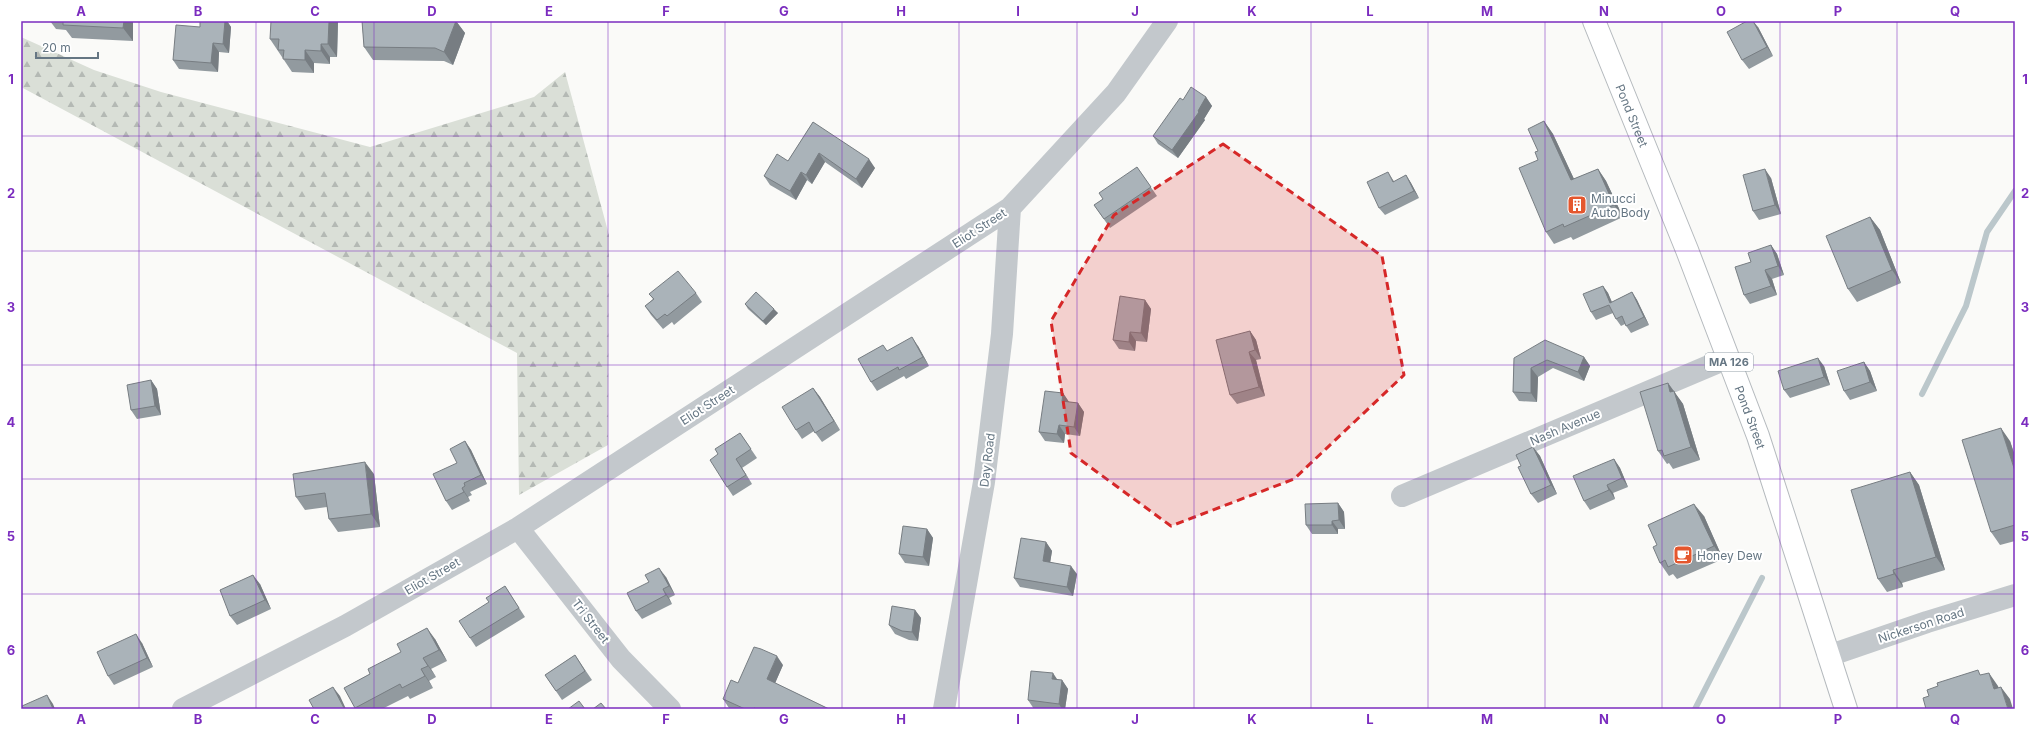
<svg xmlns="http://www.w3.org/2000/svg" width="2036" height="730" font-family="Inter,sans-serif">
  <defs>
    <pattern id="forest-firs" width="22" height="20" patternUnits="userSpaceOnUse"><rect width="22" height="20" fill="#dadfd7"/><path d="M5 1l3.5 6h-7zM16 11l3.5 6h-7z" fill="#b4b9b4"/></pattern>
  </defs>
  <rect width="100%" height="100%" fill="#fafaf8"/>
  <!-- forest -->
  <path fill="url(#forest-firs)" d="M21,37L94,70L161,92L370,147L534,97L565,72L609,235L608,445L519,495L517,353L21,87Z"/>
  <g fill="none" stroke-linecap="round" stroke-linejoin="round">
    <!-- stream -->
    <path stroke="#bbc7cb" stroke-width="6" d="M1922,394L1966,306L1987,232L2015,191
      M1695,709L1762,578"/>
    <defs>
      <g id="major">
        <path id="s1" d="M1594,21L1687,250L1758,436L1846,709"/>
      </g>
    </defs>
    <!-- major casing -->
    <use href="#major" stroke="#b5babe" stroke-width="24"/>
    <!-- minor -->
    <path stroke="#c3c8cc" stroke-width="22" d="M1402,496L1728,358
      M518,528L621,659L670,709
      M1828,656L1927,622L2015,595
      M183,709L345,626L518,528L1010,208L1116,93L1167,21
      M944,709L984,482L1002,334L1010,208"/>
    <!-- major -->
    <use href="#major" stroke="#fff" stroke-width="22"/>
  </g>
  <!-- wall -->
  <path fill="#929a9f" d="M50,21H133V41L72,38L66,30L56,29Z
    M200,21H227L231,27L229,53L219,52L218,72L179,69L173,60L200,27Z
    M338,21L337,57H330V64L314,63V73L292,72L270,39Z
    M362,21H456L465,33L453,65L444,61L373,60L364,47Z
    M1758,27L1773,56L1749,69L1742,60Z
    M1206,97L1212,106L1204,119L1205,120L1178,158L1158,144L1153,136L1183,100Z
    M1544,121L1553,134L1574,179L1598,169L1606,181L1623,217L1573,240L1571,237L1554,244L1546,232L1538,160V151Z
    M813,122L875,168L862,188L825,162L812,184L807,180L796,200L770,185L764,176L788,161Z
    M1137,167L1157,196L1110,228L1094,205L1103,199Z
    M1406,175L1411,183L1419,198L1385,215L1379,208L1393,180L1394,182Z
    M1771,178L1781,214L1759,220L1753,211Z
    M1870,217L1880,230L1901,283L1857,302L1848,289Z
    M1771,245L1777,254L1784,275L1772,279L1777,295L1750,304L1744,295L1751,262Z
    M1603,286L1608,293L1612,302L1632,292L1637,300L1649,325L1631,333L1625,324L1621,326L1616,319L1613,313L1596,320L1591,312Z
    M696,293L702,302L674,325L672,322L663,329L651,315L645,306L653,299L649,294Z
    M1145,300L1151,309L1147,342L1136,341L1135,351L1119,349L1113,340Z
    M745,304L778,313L766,325L748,309Z
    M1250,331L1256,340L1261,359L1256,360L1265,396L1237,404L1230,395Z
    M918,346L929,366L906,379L904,376L877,391L871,382L888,351Z
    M1584,357L1590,366L1584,381L1553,368L1538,377L1537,402L1519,401L1513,392L1514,358Z
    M1864,362L1870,371L1877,391L1850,400L1844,391Z
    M1824,366L1830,385L1790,398L1784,390Z
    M151,380L157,389L161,415L137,419L131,410Z
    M1668,383L1683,404L1700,460L1673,469L1669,463L1667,464L1658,451Z
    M813,388L820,397L840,430L822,442L814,431L802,439L796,430Z
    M1063,393L1069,402L1078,403L1084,412L1080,436L1065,434L1064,443L1045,441L1039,432Z
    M740,433L757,458L742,468L752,484L733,496L727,487L718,454Z
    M465,441L471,450L487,484L470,492L472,495L468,497L470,501L452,510L446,501L457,463Z
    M2010,441L2015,456V541L2000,545L1991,532Z
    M1533,447L1540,456L1557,494L1538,503L1531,494L1521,466Z
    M1614,459L1620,468L1628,487L1613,493L1615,499L1590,510L1584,501Z
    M1910,472L1919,485L1945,570L1902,583L1903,587L1887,592L1878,579Z
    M374,474L380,527L338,532L329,519L327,507L305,510L296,497Z
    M1338,503L1344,512L1345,529H1338V534H1312L1306,525Z
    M1704,516L1723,559L1677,579L1673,574L1669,576L1660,563L1657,545Z
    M927,529L933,538L929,566L905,563L899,554Z
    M1046,542L1052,551L1050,562L1077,574L1073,596L1020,587L1014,578Z
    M666,577L675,595L669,598L672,604L642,619L636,611L649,582Z
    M260,584L271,609L237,625L230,616Z
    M505,586L525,617L476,647L470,638L489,602Z
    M915,610L921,618L918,641L909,640L895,634L889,625Z
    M435,639L447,661L431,669L436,677L429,681L433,688L410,699L408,696L382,709H356L344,688Z
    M142,643L153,667L114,685L108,676Z
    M575,655L592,680L562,700L545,675Z
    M783,665L775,683L829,709H731L729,708L723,699L738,683Z
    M1062,680L1068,689L1065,709H1034L1028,700Z"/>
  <!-- shaded-wall -->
  <path fill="#777d82" d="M124,21H133V41L123,28Z
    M225,21H227L231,27L229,53L223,44Z
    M329,21H338L337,57L328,44Z
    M456,21L465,33L453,65L444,52Z
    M1753,21L1758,27L1773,56L1767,47Z
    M213,43L219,52L218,72L211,63Z
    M321,44L330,57V64L321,51Z
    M305,50L314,63V73L305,60Z
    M1206,97L1212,106L1204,119L1205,120L1178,158L1172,150Z
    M1544,121L1553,134L1580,192L1571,180Z
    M819,153L825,162L812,184L806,175Z
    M869,159L875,168L862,188L856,179Z
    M1598,169L1606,181L1623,217L1614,205Z
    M1765,169L1771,178L1781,214L1775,205Z
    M801,172L807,180L796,200L790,191Z
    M1388,172L1393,180L1398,190L1393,182Z
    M1406,175L1411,183L1419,198L1414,191Z
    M1870,217L1880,230L1901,283L1892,270Z
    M1771,245L1777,254L1784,275L1778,266Z
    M1765,270L1772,279L1777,295L1771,286Z
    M1603,286L1608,293L1615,310L1610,303Z
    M1632,292L1637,300L1649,325L1644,317Z
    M1145,300L1151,309L1147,342L1141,333Z
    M774,309L778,313L766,325L763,321Z
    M1250,331L1256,340L1261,359L1255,350Z
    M1130,332L1136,341L1135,351L1129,342Z
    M912,337L918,346L929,366L923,357Z
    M1249,352L1256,360L1265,396L1259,387Z
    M1584,357L1590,366L1584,381L1578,372Z
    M1818,358L1824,366L1830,385L1824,377Z
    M1864,362L1870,371L1877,391L1870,382Z
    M1531,368L1538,377L1537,402L1531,393Z
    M151,380L157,389L161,415L155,406Z
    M1668,383L1683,404L1700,460L1691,447L1670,392Z
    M813,388L820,397L840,430L834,421Z
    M1063,393L1069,402L1062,401Z
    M1078,403L1084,412L1080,436L1074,427Z
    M1059,425L1065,434L1064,443L1057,434Z
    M2001,428L2010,441L2015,456V471Z
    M465,441L471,450L487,484L481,475Z
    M1533,447L1540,456L1557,494L1551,485Z
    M736,459L742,468L752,484L746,475Z
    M1614,459L1620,468L1628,487L1622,478Z
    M365,462L374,474L380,527L371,514Z
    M1910,472L1919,485L1945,570L1936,557Z
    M1607,485L1613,493L1615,499L1609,490Z
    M462,488L468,497L470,501L464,492Z
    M1338,503L1344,512L1345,529L1339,520Z
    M1694,504L1704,516L1723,559L1714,546Z
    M1332,521L1338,529V534L1332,525Z
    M927,529L933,538L929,566L923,557Z
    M1046,542L1052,551L1049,570L1043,561Z
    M1071,566L1077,574L1073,596L1067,587Z
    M659,568L666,577L675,595L669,586Z
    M1893,570L1902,583L1903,587L1894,574Z
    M253,575L260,584L271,609L265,600Z
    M663,589L669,598L672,604L666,595Z
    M915,610L921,618L918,641L912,632Z
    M427,628L435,639L447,661L439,650Z
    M136,634L142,643L153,667L147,658Z
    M777,656L783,665L773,688L767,679Z
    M423,658L431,669L436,677L428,666Z
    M421,669L429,681L433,688L425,676Z
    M1053,673L1059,682L1052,679Z
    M1989,673L1998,686L2003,702L1994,689Z
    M1062,680L1068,689L1065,709H1062L1059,704Z
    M333,687L340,696L346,709H345L344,708Z
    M2001,687L2010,699L2013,709H2008Z
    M47,695L53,704L55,709H53Z"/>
  <!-- building -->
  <path fill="#aab3b9" stroke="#777d82" d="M63,21H124L123,28L63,25Z
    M200,21H225L223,44L213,43L211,63L173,60L176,25L200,27Z
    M271,21H329L328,44H321V51L305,50V60L283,59L284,50H278L279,39H270Z
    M362,21H456L444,52L435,48L364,47Z
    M1747,21H1753L1767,47L1742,60L1727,32Z
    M1191,87L1206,97L1198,111L1199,112L1172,150L1153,136L1180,98L1183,100Z
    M1544,121L1571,180L1598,169L1614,205L1564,227L1563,224L1546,232L1519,168L1538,160L1535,152L1538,151L1528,129Z
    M813,122L869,159L856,179L819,153L806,175L801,172L790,191L764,176L777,154L788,161Z
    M1137,167L1151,187L1104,219L1094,205L1103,199L1099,193Z
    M1765,169L1775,205L1753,211L1743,175Z
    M1388,172L1393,182L1406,175L1414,191L1379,208L1367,182Z
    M1870,217L1892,270L1848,289L1826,236Z
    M1771,245L1778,266L1765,270L1771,286L1744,295L1735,267L1751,262L1748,253Z
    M678,271L696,293L667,316L665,314L657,320L645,306L654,299L649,294Z
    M1603,286L1610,303L1632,292L1644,317L1626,326L1622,316L1616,319L1609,305L1591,312L1583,294Z
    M756,292L774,309L763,321L745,304Z
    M1120,296L1145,300L1141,333L1130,332L1129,342L1113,340Z
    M1250,331L1255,350L1249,352L1259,387L1230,395L1216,340Z
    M912,337L923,357L899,370L898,367L871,382L858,359L883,345L887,351Z
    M1545,340L1584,357L1578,372L1547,360L1531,368V393L1513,392L1514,358Z
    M1818,358L1824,377L1784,390L1778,371Z
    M1864,362L1870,382L1844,391L1837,371Z
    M151,380L155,406L131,410L127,385Z
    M1668,383L1670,392L1674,391L1691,447L1664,456L1662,450L1658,451L1640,392Z
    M813,388L834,421L815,433L809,422L796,430L782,407Z
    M1045,391L1063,393L1062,401L1078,403L1074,427L1059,425L1057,434L1039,432Z
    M2001,428L2015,471V525L1991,532L1962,440Z
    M740,433L751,449L736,459L746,475L727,487L710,460L718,454L715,449Z
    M465,441L481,475L464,483L465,486L462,488L464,492L446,501L433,474L457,463L450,449Z
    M1533,447L1551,485L1531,494L1518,467L1521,466L1516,455Z
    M1614,459L1622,478L1607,485L1609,490L1584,501L1573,476Z
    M365,462L371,514L329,519L325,493L296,497L293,474Z
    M1910,472L1936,557L1893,570L1894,574L1878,579L1851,490Z
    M1338,503L1339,520L1332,521V525H1306L1305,504Z
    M1694,504L1714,546L1668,567L1665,560L1660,563L1653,547L1657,545L1648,525Z
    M903,526L927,529L923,557L899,554Z
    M1021,538L1046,542L1043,561L1071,566L1067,587L1014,578Z
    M659,568L669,586L663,589L666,595L636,611L627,593L649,582L645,575Z
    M253,575L265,600L230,616L220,590Z
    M505,586L519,608L470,638L459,621L489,602L486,598Z
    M892,606L915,610L912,632L902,631L889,625Z
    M427,628L439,650L423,658L428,666L421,669L425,676L402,688L400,684L355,708L344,688L370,674L368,669L401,652L397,644Z
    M136,634L147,658L108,676L97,652Z
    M754,647L761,649L777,656L767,679L829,709H757L754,708V709H745L723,699L731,680L738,683Z
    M575,655L585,671L556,691L545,675Z
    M1978,670L1980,675L1989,673L1994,689L2001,687L2008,709H1926L1923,698L1929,696L1927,690L1938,686L1937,683Z
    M1031,671L1053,673L1052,679L1062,680L1059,704L1028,700Z
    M333,687L344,708L343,709H314L309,700Z
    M47,695L53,709H23L22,706Z
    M579,701L585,709H568Z
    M601,703L606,709H593Z"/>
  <!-- marked area -->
  <path fill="#d62828" fill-opacity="0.2" stroke="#d62828" stroke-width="3" stroke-dasharray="8 5" stroke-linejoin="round" d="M1223,144L1382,256L1404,375L1294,479L1171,526L1071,453L1051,321L1114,215Z"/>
  <!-- grid -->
  <path fill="none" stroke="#7b2cbf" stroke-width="1" stroke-opacity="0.55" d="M139,21V709M256,21V709M374,21V709M491,21V709M608,21V709M725,21V709M842,21V709M959,21V709M1077,21V709M1194,21V709M1311,21V709M1428,21V709M1545,21V709M1662,21V709M1780,21V709M1897,21V709M21,136H2015M21,251H2015M21,365H2015M21,479H2015M21,594H2015"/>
  <!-- icons -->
  <defs>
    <symbol id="building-square" viewBox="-11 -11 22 22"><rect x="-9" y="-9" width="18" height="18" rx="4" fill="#e4572e" stroke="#fff"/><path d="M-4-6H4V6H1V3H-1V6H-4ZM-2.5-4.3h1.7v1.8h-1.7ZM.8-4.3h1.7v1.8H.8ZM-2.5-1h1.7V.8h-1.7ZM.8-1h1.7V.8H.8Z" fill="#fff"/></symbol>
    <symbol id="cafe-square" viewBox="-11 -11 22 22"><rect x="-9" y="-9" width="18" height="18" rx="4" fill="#e4572e" stroke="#fff"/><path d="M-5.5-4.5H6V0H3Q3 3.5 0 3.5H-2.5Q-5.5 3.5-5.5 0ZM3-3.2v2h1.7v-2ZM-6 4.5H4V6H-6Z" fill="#fff"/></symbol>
  </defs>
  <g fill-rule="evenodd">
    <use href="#building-square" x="1566" y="194" width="22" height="22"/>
    <use href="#cafe-square" x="1672" y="544" width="22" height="22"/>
  </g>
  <g text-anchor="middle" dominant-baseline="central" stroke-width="4" stroke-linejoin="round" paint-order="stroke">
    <!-- shield labels -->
    <rect fill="#fff" stroke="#939fa8" stroke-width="1" x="1705" y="353" width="48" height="18" rx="3"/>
    <g font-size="11" font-weight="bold" fill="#657683">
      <text x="1729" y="362">MA 126</text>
    </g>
    <!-- street labels -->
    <g font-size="12" fill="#657683" stroke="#fff">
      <text stroke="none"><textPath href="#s1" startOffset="102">Pond Street</textPath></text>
      <text transform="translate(979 228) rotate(-33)">Eliot Street</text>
      <text transform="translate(707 405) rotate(-33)">Eliot Street</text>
      <text stroke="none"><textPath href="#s1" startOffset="426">Pond Street</textPath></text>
      <text transform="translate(1565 427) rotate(-23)">Nash Avenue</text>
      <text transform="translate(987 460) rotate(-83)">Day Road</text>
      <text transform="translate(432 576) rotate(-30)">Eliot Street</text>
      <text transform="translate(591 621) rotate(52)">Tri Street</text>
      <text transform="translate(1921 625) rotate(-18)">Nickerson Road</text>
    </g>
    <!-- poi labels -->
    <g font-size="12" fill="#657683" stroke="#fff" text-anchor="start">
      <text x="1591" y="198">Minucci<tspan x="1591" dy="14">Auto Body</tspan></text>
      <text x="1697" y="555">Honey Dew</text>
    </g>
  </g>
  <!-- border -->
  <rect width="2036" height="730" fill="none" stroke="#ffffff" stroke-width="44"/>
  <!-- scale -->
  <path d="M36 52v6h62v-6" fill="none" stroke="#657683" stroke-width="2"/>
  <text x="42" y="52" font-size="12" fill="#657683" stroke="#ffffff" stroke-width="3" paint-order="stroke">20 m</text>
  <rect x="22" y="22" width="1992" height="686" fill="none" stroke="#7b2cbf" stroke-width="1.5"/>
  <g font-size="13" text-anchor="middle" font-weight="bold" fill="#7b2cbf">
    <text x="81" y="16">A</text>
    <text x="198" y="16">B</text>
    <text x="315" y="16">C</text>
    <text x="432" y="16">D</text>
    <text x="549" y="16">E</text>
    <text x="666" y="16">F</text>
    <text x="784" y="16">G</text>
    <text x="901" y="16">H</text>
    <text x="1018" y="16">I</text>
    <text x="1135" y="16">J</text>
    <text x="1252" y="16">K</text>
    <text x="1370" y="16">L</text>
    <text x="1487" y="16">M</text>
    <text x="1604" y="16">N</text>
    <text x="1721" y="16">O</text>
    <text x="1838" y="16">P</text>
    <text x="1955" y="16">Q</text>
    <text x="11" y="84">1</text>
    <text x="2025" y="84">1</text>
    <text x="11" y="198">2</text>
    <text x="2025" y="198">2</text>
    <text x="11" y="312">3</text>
    <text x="2025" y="312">3</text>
    <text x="11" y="427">4</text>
    <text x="2025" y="427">4</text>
    <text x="11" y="541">5</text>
    <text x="2025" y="541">5</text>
    <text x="11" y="655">6</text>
    <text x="2025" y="655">6</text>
    <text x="81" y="724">A</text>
    <text x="198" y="724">B</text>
    <text x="315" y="724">C</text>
    <text x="432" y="724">D</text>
    <text x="549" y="724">E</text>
    <text x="666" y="724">F</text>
    <text x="784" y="724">G</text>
    <text x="901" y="724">H</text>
    <text x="1018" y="724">I</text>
    <text x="1135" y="724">J</text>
    <text x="1252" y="724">K</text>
    <text x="1370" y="724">L</text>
    <text x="1487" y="724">M</text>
    <text x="1604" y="724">N</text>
    <text x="1721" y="724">O</text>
    <text x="1838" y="724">P</text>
    <text x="1955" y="724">Q</text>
  </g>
</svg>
